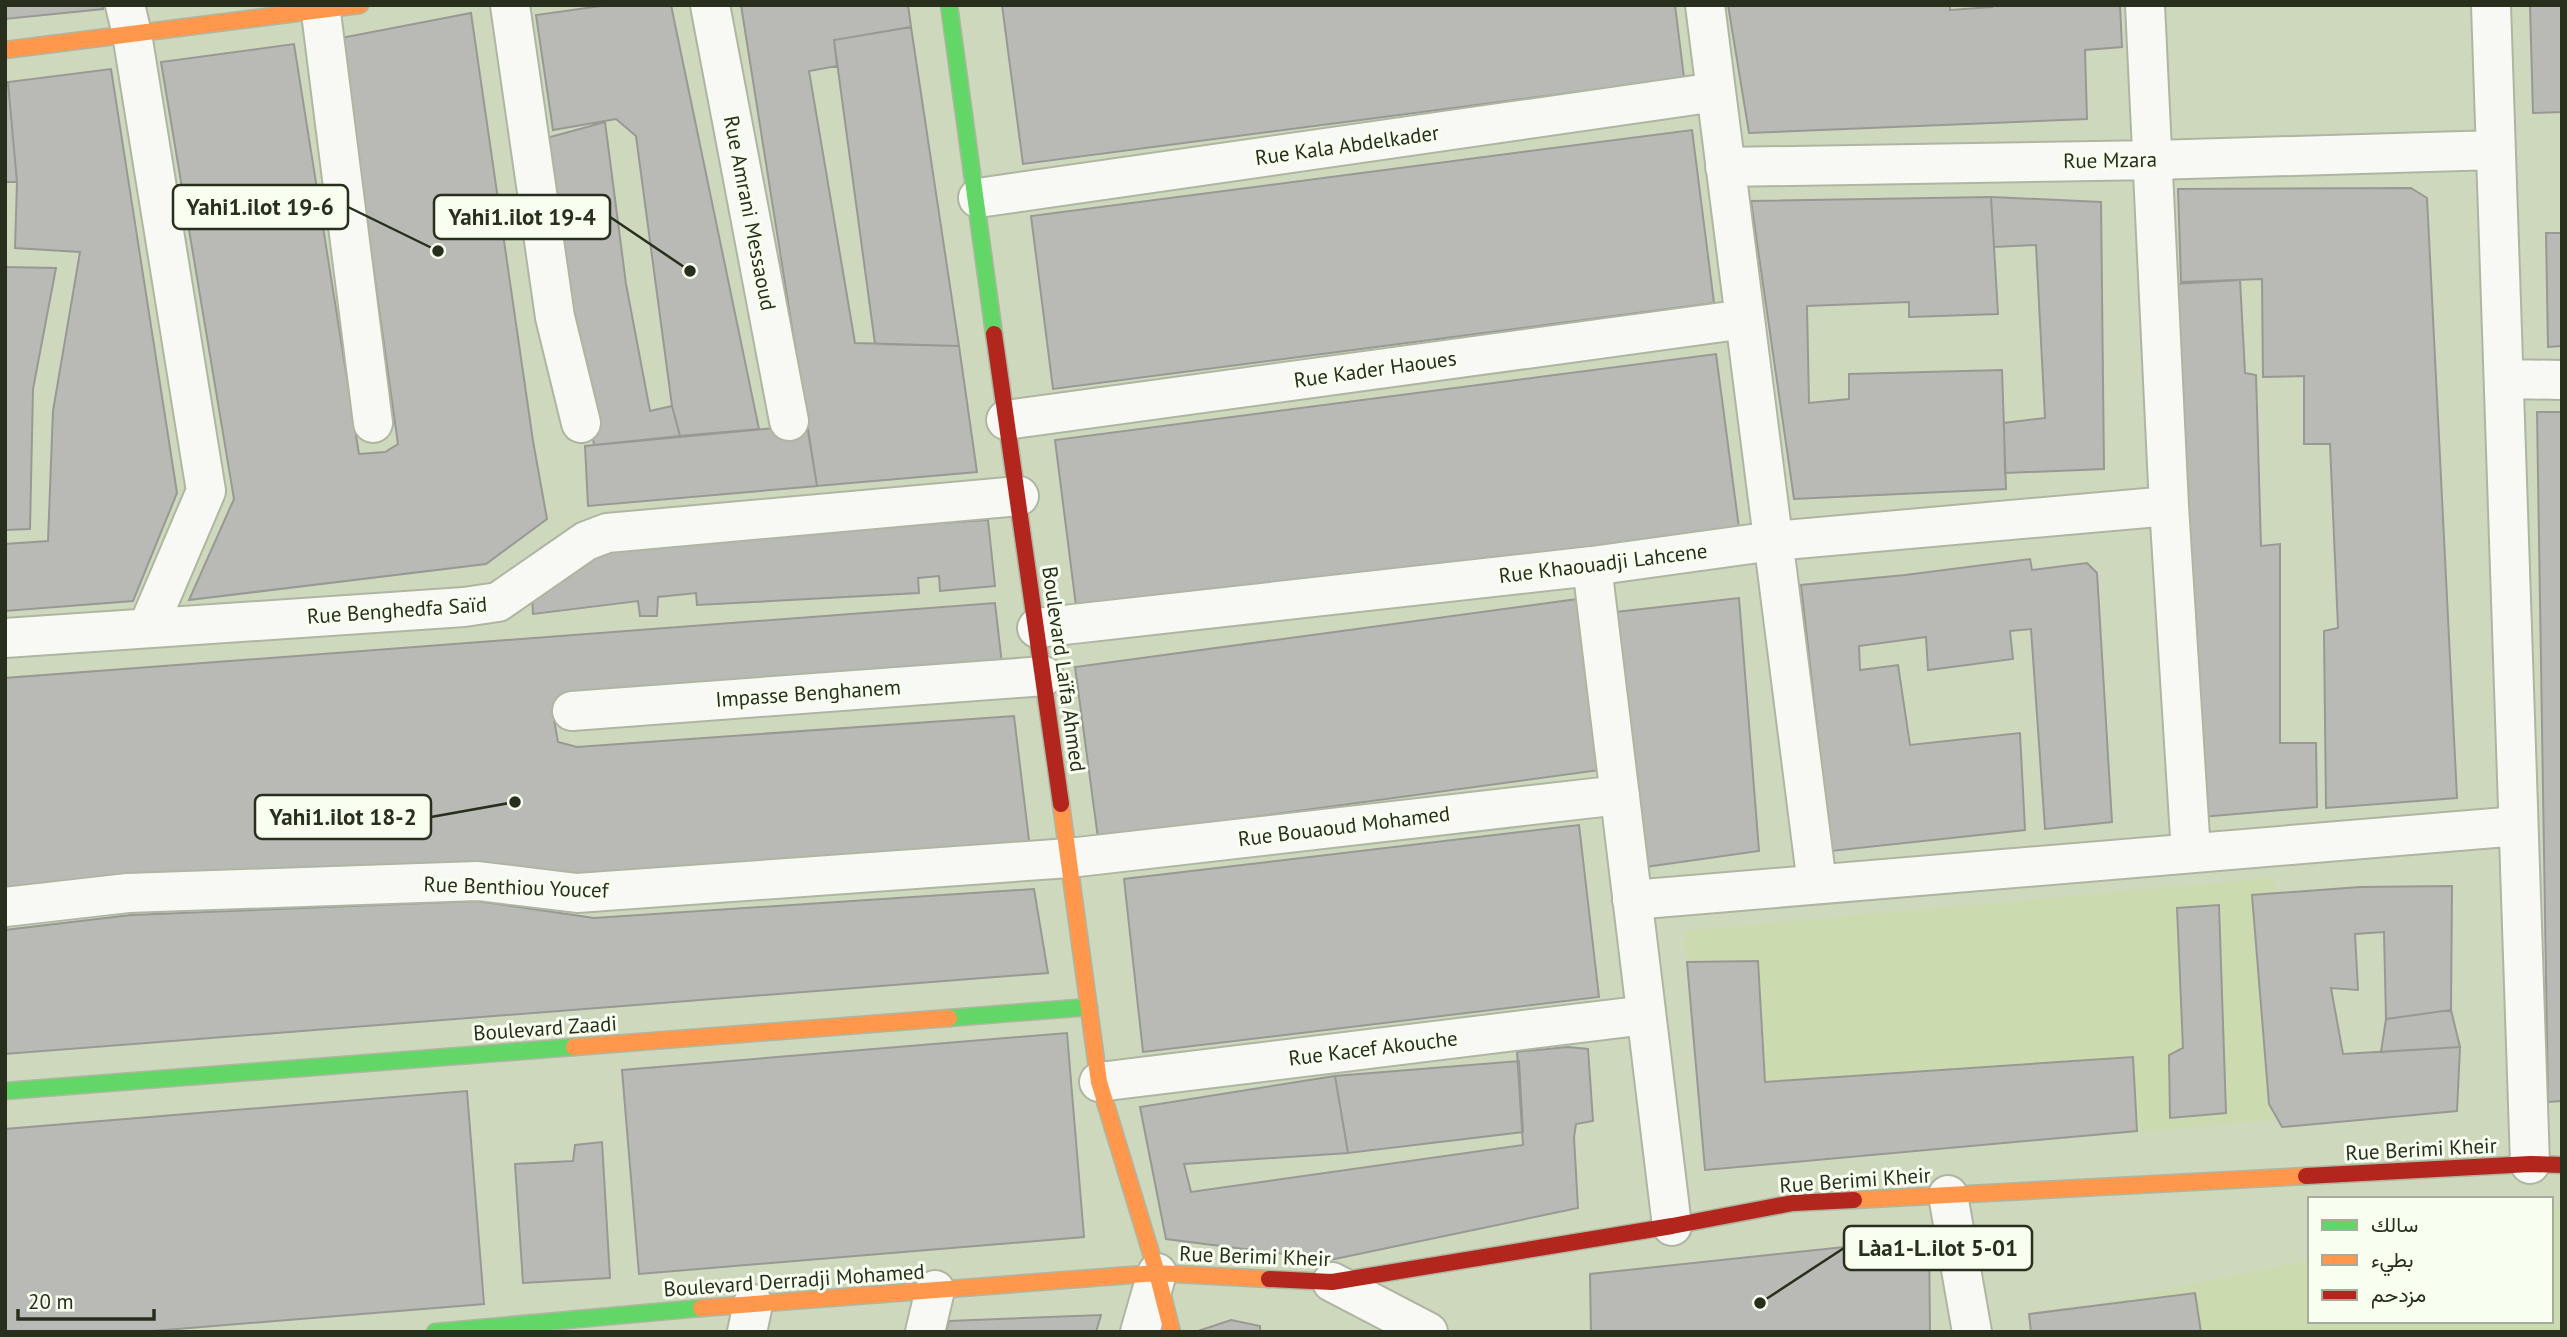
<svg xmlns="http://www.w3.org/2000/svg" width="2567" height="1337" font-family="'PT Sans',Vazirmatn,sans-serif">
  <rect width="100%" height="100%" fill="#ced8bd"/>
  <!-- built -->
  <path fill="#cbdaaf" d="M2274,878L2295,1118L1705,1170L1684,931Z
    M2562,1207V1332H2052L2046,1315L2310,1260V1321H2551V1209Z"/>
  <!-- building -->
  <path fill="#b9bab6" stroke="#989994" stroke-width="2" d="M5,5H102L103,9L5,19Z
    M608,5H671L759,429L680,436L672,406L636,136L616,119L553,130L536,15Z
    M741,5H908L911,27L834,40L837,66L809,71L855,343L959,346L977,472L817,486Z
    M1002,5H1675L1684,78L1023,164Z
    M1728,5H1950V10L1992,7V5H2120L2122,47L2085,50L2087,119L1749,133Z
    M2530,5H2562V112L2533,113Z
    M471,13L533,441L547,519L486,564L189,600L234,499L161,62L294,44L359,454L385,452L398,444L341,38Z
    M911,27L959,346L875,344L834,40Z
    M111,69L177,493L133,601L5,611V544L48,541L53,411L80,252L15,248L17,182L8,82Z
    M5,82H8L17,182H5Z
    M605,122L626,284L650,411L672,406L680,436L594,445L543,139Z
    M1692,130L1714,303L1053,389L1031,216Z
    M2411,188L2427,198L2457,798L2326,808L2324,631L2338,628L2330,444H2304V376L2263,377L2262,279L2181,282L2178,189Z
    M1991,197L1998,314L1909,317V302L1807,306L1809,403L1849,399V374L2002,370L2006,489L1794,499L1751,201Z
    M1991,197L2101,202L2104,469L2005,473L2004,423L2045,418L2036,245L1994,247Z
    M2546,233H2562V346L2548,347Z
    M5,267L56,268L33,389L30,529L5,530Z
    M2240,280L2245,373L2256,375L2261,546L2280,544V743H2316L2317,807L2202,817L2175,284Z
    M1716,354L1739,528L1077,614L1055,440Z
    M2537,412H2562V1101L2548,1102Z
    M807,425L817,486L588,506L585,446Z
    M988,520L995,586L940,591L939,576L918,578L919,593L697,605L696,593L658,597L657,616H640L638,601L533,614L532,595L594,550L798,532Z
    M2030,559L2032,570L2087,563L2097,573L2112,822L2045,829L2031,629L2010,631L2013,659L1928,670L1926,637L1859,646L1860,670L1898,665L1910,745L2020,733L2025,830L1831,851L1801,585L1905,575Z
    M1739,598L1759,851L1638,868L1607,613Z
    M1578,599L1600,770L1098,838L1075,667Z
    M995,603L1003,673L568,710L554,720L558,742L577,747L1014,716L1031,857L5,899V678Z
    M1579,825L1599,997L1143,1052L1124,879Z
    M2452,886L2451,1010L2386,1019L2384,932L2355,934L2358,990L2331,988L2343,1054L2460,1047L2457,1111L2282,1127L2269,1104L2252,895L2360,887Z
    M1034,889L1048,973L5,1054V930L131,915L477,901L594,918Z
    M2219,905L2226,1113L2170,1118L2169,1055L2183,1048L2177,908Z
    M1758,961L1765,1082L2133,1057L2137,1131L1705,1170L1687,962Z
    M2451,1010L2460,1047L2381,1052L2386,1019Z
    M1067,1033L1084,1237L639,1274L622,1070Z
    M1568,1047L1588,1049L1593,1121L1576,1124L1574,1137L1578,1208L1330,1260L1166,1239L1140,1107L1335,1076L1348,1153L1184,1164L1191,1192L1523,1145L1517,1052Z
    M1519,1061L1523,1132L1348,1153L1335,1076Z
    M467,1091L484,1304L141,1332H5V1129Z
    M602,1142L610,1278L523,1283L515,1164L573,1161L575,1145Z
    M1929,1238L1930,1332H1591L1590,1274Z
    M2195,1293L2201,1332H2031L2029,1314Z
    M1101,1315L1096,1332H946L949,1321Z
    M1231,1320L1260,1326V1332H1195Z"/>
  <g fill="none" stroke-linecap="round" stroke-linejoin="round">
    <defs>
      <path id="street" d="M125,5L132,34L206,491L148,627
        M320,5L373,423
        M510,5L555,317L581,423
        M710,5L789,421
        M1705,5L1817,884
        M2145,5L2169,506L2191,853
        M2491,5L2530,1164
        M1725,167L2155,160L2496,150
        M978,198L1716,92
        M2504,379L2562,380
        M1006,420L1745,319
        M1592,566L1672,1226
        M1037,628L1592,566L1773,541L2169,506
        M5,638L464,607L498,602L586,541L607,533L1019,496
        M572,711L1044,676
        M1632,900L2518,826
        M5,907L128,893L478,881L577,893L1069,858L1620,795
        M1099,1082L1646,1015
        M1948,1195L1972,1332
        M1332,1282L1428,1332
        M747,1332L753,1304
        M925,1332L935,1290
        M1140,1332L1157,1273"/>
      <path id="fast" d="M949,5L994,334
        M949,1018L1089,1007
        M5,1091L574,1047
        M435,1332L701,1308"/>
      <path id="slow" d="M5,50L360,5
        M1061,804L1099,1082L1157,1273L1172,1332
        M574,1047L949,1018
        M1854,1200L2306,1176
        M701,1308L1157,1273L1269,1279"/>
      <path id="jam" d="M994,334L1061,804
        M2306,1176L2530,1164L2562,1165
        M1269,1279L1332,1282L1672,1226L1793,1203L1854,1200"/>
    </defs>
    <!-- street casing -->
    <use href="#street" stroke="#aeb6a1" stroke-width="42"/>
    <!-- fast casing -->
    <use href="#fast" stroke="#aeb6a1" stroke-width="19"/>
    <!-- slow casing -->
    <use href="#slow" stroke="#aeb6a1" stroke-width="19"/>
    <!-- jam casing -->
    <use href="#jam" stroke="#aeb6a1" stroke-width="19"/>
    <!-- street -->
    <use href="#street" stroke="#f8f9f5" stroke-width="38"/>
    <!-- fast -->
    <use href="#fast" stroke="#63d668" stroke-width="16"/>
    <!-- slow -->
    <use href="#slow" stroke="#ff974d" stroke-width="16"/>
    <!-- jam -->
    <use href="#jam" stroke="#b3261e" stroke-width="16"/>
  </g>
  <g text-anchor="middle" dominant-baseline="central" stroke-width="6" stroke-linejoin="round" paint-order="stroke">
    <!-- street labels -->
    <g font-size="21" fill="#282f1c" stroke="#f9fff0">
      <text transform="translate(1347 145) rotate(-8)">Rue Kala Abdelkader</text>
      <text transform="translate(2110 160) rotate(-1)">Rue Mzara</text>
      <text transform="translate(750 213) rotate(79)">Rue Amrani Messaoud</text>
      <text transform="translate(1375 369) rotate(-8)">Rue Kader Haoues</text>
      <text transform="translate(1603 563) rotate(-7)">Rue Khaouadji Lahcene</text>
      <text transform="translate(397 610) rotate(-4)">Rue Benghedfa Saïd</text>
      <text transform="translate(1064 669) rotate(82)">Boulevard Laïfa Ahmed</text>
      <text transform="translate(808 693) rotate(-4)">Impasse Benghanem</text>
      <text transform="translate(1344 826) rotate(-7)">Rue Bouaoud Mohamed</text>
      <text transform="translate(516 887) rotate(2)">Rue Benthiou Youcef</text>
      <text transform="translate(545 1028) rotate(-4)">Boulevard Zaadi</text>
      <text transform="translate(1373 1048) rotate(-7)">Rue Kacef Akouche</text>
      <text transform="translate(2421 1149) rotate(-3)">Rue Berimi Kheir</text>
      <text transform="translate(1855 1180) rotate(-4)">Rue Berimi Kheir</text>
      <text transform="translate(1255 1256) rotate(2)">Rue Berimi Kheir</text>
      <text transform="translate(794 1280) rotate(-4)">Boulevard Derradji Mohamed</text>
    </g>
  </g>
  <!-- callouts -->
  <path fill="none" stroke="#282f1c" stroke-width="2.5" d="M438 251L348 207M690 271L610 217M515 802L431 817M1760 1303L1844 1248"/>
  <g fill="#282f1c" stroke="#f9fff0" stroke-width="2.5">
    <circle cx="438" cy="251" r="7"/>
    <circle cx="690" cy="271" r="7"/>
    <circle cx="515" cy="802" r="7"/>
    <circle cx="1760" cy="1303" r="7"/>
  </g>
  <g fill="#f9fff0" stroke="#282f1c" stroke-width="2.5">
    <rect x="173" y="185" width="175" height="44" rx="7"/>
    <rect x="434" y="195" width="176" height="44" rx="7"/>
    <rect x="255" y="795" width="176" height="44" rx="7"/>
    <rect x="1844" y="1226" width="188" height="44" rx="7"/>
  </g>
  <g font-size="23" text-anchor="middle" font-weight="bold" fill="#282f1c">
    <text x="260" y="215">Yahi1.ilot 19-6</text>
    <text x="522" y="225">Yahi1.ilot 19-4</text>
    <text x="343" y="825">Yahi1.ilot 18-2</text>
    <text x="1938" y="1256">Làa1-L.ilot 5-01</text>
  </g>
  <!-- border -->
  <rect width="2567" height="1337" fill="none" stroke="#282f1c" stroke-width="14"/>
  <!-- legend -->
  <rect x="2308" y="1197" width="245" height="126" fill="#f9fff0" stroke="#a5ac9b" stroke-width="2"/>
  <rect x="2322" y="1220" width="35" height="10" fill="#63d668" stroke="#a5ac9b" stroke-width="2"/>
  <text x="2371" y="1232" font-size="21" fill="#282f1c">سالك</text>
  <rect x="2322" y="1255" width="35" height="10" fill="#ff974d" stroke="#a5ac9b" stroke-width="2"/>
  <text x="2371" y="1267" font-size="21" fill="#282f1c">بطيء</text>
  <rect x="2322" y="1290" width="35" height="10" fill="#b3261e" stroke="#a5ac9b" stroke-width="2"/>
  <text x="2371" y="1302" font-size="21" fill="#282f1c">مزدحم</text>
  <!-- scale -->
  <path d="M18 1309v10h136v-10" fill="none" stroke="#282f1c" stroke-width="3.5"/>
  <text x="28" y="1309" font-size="21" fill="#282f1c" stroke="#f9fff0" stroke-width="5" paint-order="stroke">20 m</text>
</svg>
